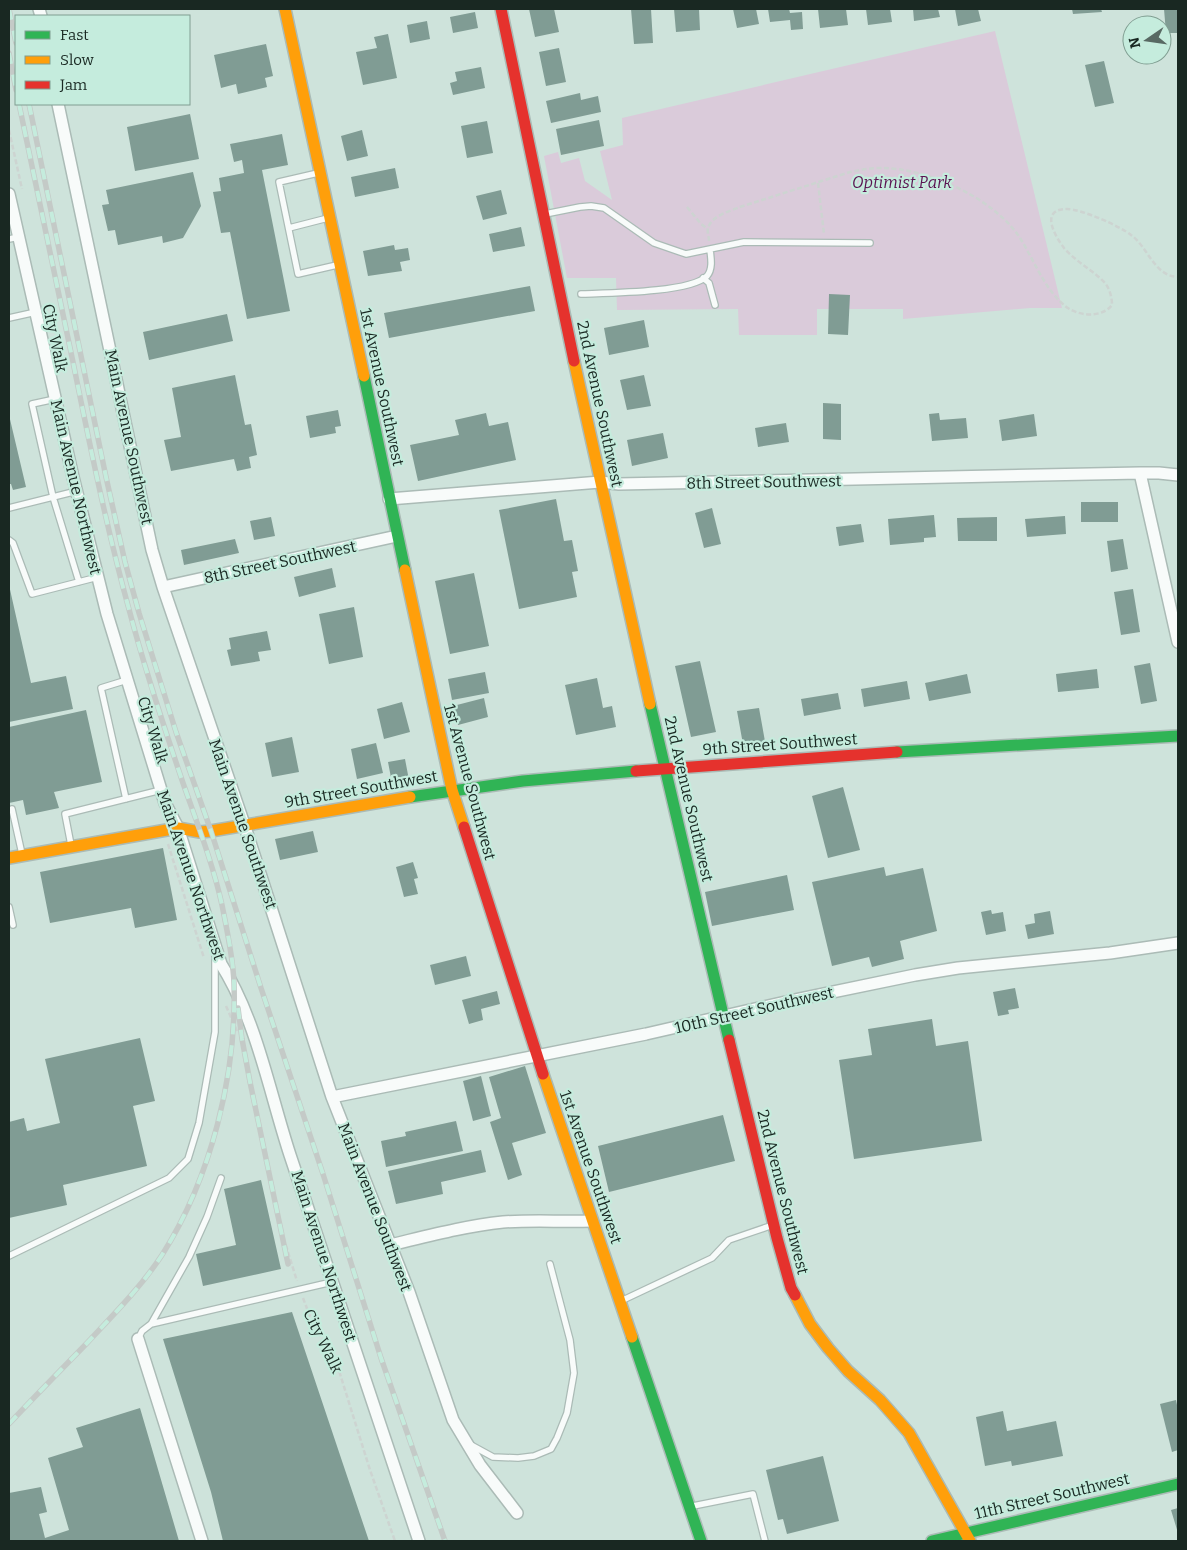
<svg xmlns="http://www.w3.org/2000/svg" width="1187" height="1550" font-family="Bitter,serif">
  <rect width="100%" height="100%" fill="#cee3db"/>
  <!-- green -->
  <path fill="#dacbda" d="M995,31L1062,308H1030L903,319V309H817V335H739L738,309L617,310L616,278H567L544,156L558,152L561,163L579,158L585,181L612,200L600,151L623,145L622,118Z"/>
  <!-- building -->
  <path fill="#809c94" d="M529,9H554L559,32L535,37Z
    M631,9H651L653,43L634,44Z
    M674,9H699L700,30L676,32Z
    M733,9H756L759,24L737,28Z
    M768,9H789L790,13L802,12L803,29L791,30L790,20L770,22Z
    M818,9H846L848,25L820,28Z
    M866,9H890L892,22L868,25Z
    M913,9H938L940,17L914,21Z
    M955,9H978L981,21L958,26Z
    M1072,9H1101L1102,12L1073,14Z
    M1164,9H1178V33H1166Z
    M475,12L478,28L453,33L450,17Z
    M427,21L430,39L410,43L407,25Z
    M388,34L397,78L363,85L356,52L377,48L374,37Z
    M266,44L273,76L265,78L267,87L238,94L236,84L221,88L214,55Z
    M559,48L566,82L546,86L539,52Z
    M1104,61L1114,103L1095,107L1085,65Z
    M481,67L485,88L453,95L450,83L457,81L455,72Z
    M580,93L581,100L598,96L601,112L551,123L546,101Z
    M190,114L199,159L135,171L127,127Z
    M599,120L604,146L561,155L556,129Z
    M487,121L493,153L467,158L461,126Z
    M362,130L368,156L347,161L341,136Z
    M282,134L288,165L262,170L290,311L247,319L230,232L221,233L213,192L221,191L219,178L244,173L242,160L234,162L230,144Z
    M395,168L399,188L355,197L351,177Z
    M193,172L201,206L183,238L163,243L162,236L118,245L115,230L108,231L102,205L109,204L106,190Z
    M501,190L507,214L483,220L476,196Z
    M521,227L525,246L493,252L489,234Z
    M394,245L395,250L408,248L410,260L400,262L402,271L368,276L363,251Z
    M530,286L535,311L389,338L384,313Z
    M829,294L850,295L848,335L828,334Z
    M227,314L233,341L149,360L143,332Z
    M644,320L649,347L609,355L604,328Z
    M235,375L245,425L251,424L257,455L249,457L251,468L237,471L234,459L171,471L164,440L181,437L172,388Z
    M644,375L651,406L627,410L620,380Z
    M823,403L841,404V440L823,439Z
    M338,410L341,426L335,427L336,433L310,438L306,416Z
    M486,413L489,426L508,422L516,460L418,481L410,445L459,435L455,420Z
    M939,413L940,420L966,418L968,438L932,441L929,414Z
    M1034,414L1037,436L1002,441L999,420Z
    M9,415L26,487L13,490L11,484H9Z
    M786,423L789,442L758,447L755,428Z
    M663,433L668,458L632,466L627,440Z
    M556,499L564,541L572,540L578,571L572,572L577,597L519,609L499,510Z
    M1081,502H1118V522H1081Z
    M712,508L721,544L704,548L695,513Z
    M934,515L936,537L924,538V542L890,545L888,519Z
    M1065,516L1066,534L1027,537L1025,519Z
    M271,517L275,536L254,540L250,521Z
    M997,517V541H958L957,518Z
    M861,524L864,542L839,546L836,527Z
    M235,539L239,553L184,565L181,550Z
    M1123,539L1128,569L1111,572L1107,541Z
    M332,568L336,587L299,597L294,577Z
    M474,573L489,646L450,654L435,581Z
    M9,585L31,683L66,676L73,709L9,722Z
    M1133,589L1140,632L1121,635L1114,592Z
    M354,607L363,657L329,664L319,614Z
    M267,631L271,650L258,652L260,661L231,666L227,650L231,649L229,638Z
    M700,661L716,732L691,737L675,666Z
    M1150,663L1157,701L1141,704L1134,666Z
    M1097,669L1099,688L1058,692L1056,674Z
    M485,672L489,693L452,700L448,679Z
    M967,674L971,693L929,701L925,683Z
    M597,678L603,708L612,706L616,727L576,735L565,685Z
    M907,681L910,699L864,707L861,689Z
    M838,693L841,709L804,716L801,699Z
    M484,698L488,717L458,725L453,706Z
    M402,702L410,732L384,739L377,709Z
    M759,708L766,747L744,750L737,711Z
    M86,710L102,782L54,792L59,808L26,815L23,800L9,803V727Z
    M292,737L299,772L272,777L265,743Z
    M376,743L383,773L357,779L351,749Z
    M405,759L409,780L392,783L388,762Z
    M843,787L860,850L828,858L812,796Z
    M313,831L318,852L280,860L275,839Z
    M163,848L177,920L135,928L131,908L50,923L40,872Z
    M413,862L418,878L414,879L418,894L404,897L396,867Z
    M884,867L886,876L923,868L937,931L900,941L904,959L872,967L869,957L832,966L812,882Z
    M787,875L794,910L712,926L705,892Z
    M991,910L992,914L1003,912L1006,931L986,935L981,912Z
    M1050,911L1054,934L1028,939L1025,925L1035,923L1034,914Z
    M466,956L471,976L435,985L430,965Z
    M1015,988L1019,1008L1008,1010L1009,1014L998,1016L993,992Z
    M497,991L500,1004L481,1009L483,1020L469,1024L462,1000Z
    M932,1019L936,1046L968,1041L982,1141L854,1159L839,1060L872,1055L868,1029Z
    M140,1038L155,1101L133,1106L147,1166L63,1185L67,1205L9,1218V1122L24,1118L27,1131L60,1123L45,1059Z
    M525,1066L546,1133L512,1143L522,1175L508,1180L490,1122L501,1118L489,1077Z
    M481,1076L491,1116L473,1121L463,1081Z
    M723,1115L735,1161L609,1192L598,1146Z
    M456,1121L463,1151L386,1167L381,1141L406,1136L405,1132Z
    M481,1150L486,1172L441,1182L443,1194L396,1204L388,1171Z
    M261,1180L281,1269L203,1286L196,1254L236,1245L224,1189Z
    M292,1312L343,1464L369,1541H223L211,1492L163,1339Z
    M1176,1400L1178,1410V1450L1172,1452L1160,1404Z
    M140,1408L179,1541H9V1493L41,1487L47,1512L39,1514L45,1538L69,1530L48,1458L83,1447L76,1428Z
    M1003,1411L1007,1431L1056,1421L1063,1456L1012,1466L1011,1461L985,1466L976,1417Z
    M823,1456L839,1521L787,1534L783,1519L778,1520L766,1470Z
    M1178,1508V1533L1171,1510Z"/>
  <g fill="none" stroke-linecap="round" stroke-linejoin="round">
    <defs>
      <path id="lane" d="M318,173L279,182L298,274L337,265
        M545,214L580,207L591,206L604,208L654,243L686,254L744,242L870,243
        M289,228L328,218
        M9,239L19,237
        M703,278L709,283L715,305
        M581,294C606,293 690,293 707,276C713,269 711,258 710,250
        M9,318L36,312
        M55,399L32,404L53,497L79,582
        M9,508L77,491
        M9,540L13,543L32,594L98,577
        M126,799L101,688L127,680
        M12,809L22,854
        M71,845L65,814L161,790
        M9,907L13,925
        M9,1256L169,1178L188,1159L199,1123L215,1032V957
        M623,1300L712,1258L729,1240L770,1226
        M151,1324L189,1257L207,1217L221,1178
        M138,1339L142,1331L151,1324L332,1282
        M471,1445L493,1457L518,1458L534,1456L551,1449L557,1438L567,1413L574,1373L570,1340L550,1264
        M693,1506L753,1494L765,1541"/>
      <path id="street" d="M39,9L41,16
        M58,104L152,550L163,587L245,827L332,1097L409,1292L453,1420L480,1465L517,1513
        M9,194L73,477L107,614L165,803L178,828L221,964C257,1021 269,1091 290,1155C333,1284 376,1413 419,1541
        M1140,473L1178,642
        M389,499L600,482L619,484L1140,473H1159L1178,475
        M163,587L397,536
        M332,1097L646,1034L799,999L915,975L958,968L1110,953L1178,943
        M390,1245C428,1236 465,1226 503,1222C532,1220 563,1222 592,1221
        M138,1339L202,1541"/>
      <path id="fast" d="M364,376L405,570
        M650,704L729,1040
        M897,752L1178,736
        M410,797L523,781L636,771
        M632,1337L701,1541
        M932,1541L1178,1484"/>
      <path id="slow" d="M285,9L364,376
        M574,361L650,704
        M405,570L452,790L464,827
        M9,858L178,828L200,832L211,831L410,797
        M543,1074L632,1337
        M795,1295L810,1324L828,1348L848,1371L880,1400L909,1433L970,1541"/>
      <path id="jam" d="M501,9L574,361
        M636,771L897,752
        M464,827L543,1074
        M729,1040L777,1238L791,1288L795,1295"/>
    </defs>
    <!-- lane casing -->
    <use href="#lane" stroke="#abbbb6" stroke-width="8"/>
    <!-- street casing -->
    <use href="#street" stroke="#abbbb6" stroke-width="14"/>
    <!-- fast casing -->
    <use href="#fast" stroke="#abbbb6" stroke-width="14"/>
    <!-- slow casing -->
    <use href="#slow" stroke="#abbbb6" stroke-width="14"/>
    <!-- jam casing -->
    <use href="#jam" stroke="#abbbb6" stroke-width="14"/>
    <!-- path -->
    <path stroke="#cdd4d1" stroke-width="2.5" stroke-dasharray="5 2.5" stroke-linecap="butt" d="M9,130L22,189
      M818,183L824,234
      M687,207L701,224L708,229
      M709,241C709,237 707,232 708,228C711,216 730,211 740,207L850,172C860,170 870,168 881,168C927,168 994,198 1020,238C1034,260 1044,288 1064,305C1076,316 1101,319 1112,305C1112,298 1110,289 1105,283C1093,270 1076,262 1064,248C1055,236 1039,209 1067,209C1081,209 1120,226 1131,235C1148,247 1154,276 1178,277
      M168,844L204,958
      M226,1006L237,1031
      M243,1047L283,1236L297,1281
      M303,1298L314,1327L336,1361L370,1470L395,1541"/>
    <!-- lane -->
    <use href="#lane" stroke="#f8fbfa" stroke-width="5.5"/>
    <!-- street -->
    <use href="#street" stroke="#f8fbfa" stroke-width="11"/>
    <!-- fast -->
    <use href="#fast" stroke="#30b455" stroke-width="11"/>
    <!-- slow -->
    <use href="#slow" stroke="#ff9f0a" stroke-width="11"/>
    <!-- jam -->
    <use href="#jam" stroke="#e5322d" stroke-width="11"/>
    <defs>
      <path id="rail" d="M9,9L16,43
        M9,53L16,90
        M29,104L106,477L125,562L139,613L176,732L211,831L261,988L323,1174L381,1358L445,1541
        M238,1008L242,1039L250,1082L288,1264
        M9,1424C35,1396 62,1369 88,1342C114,1314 141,1287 162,1255C211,1178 237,1074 234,983C233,957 227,930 222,905C213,864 197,823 183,783C164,727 145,670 130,613C107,530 90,446 73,362C55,276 37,190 19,104"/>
    </defs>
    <!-- rail casing -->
    <use href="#rail" stroke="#c4cac7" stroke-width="5.5"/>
    <!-- rail -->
    <use href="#rail" stroke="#c5ecdd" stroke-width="4" stroke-dasharray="11" stroke-linecap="butt"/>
  </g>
  <g text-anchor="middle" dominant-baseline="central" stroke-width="4.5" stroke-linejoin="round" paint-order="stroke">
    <!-- park labels -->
    <g font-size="16" font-style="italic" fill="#5b1352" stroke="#c5ecdd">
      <text x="902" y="182">Optimist Park</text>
    </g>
    <!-- street labels -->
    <g font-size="16" fill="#192822" stroke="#c5ecdd">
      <text transform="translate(55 338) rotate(78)">City Walk</text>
      <text transform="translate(382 387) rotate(78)">1st Avenue Southwest</text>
      <text transform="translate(600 404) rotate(78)">2nd Avenue Southwest</text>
      <text transform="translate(129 437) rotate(78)">Main Avenue Southwest</text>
      <text transform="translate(764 482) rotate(-1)">8th Street Southwest</text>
      <text transform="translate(76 487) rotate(77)">Main Avenue Northwest</text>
      <text transform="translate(280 562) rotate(-12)">8th Street Southwest</text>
      <text transform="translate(153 730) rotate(73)">City Walk</text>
      <text transform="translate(780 744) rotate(-4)">9th Street Southwest</text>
      <text transform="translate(470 782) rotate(75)">1st Avenue Southwest</text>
      <text transform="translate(361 789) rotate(-10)">9th Street Southwest</text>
      <text transform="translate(689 799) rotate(77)">2nd Avenue Southwest</text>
      <text transform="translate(243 824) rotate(71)">Main Avenue Southwest</text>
      <text transform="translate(191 875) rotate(71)">Main Avenue Northwest</text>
      <text transform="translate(754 1010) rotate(-13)">10th Street Southwest</text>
      <text transform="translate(591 1167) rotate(71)">1st Avenue Southwest</text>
      <text transform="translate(783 1192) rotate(76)">2nd Avenue Southwest</text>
      <text transform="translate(375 1207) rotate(69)">Main Avenue Southwest</text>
      <text transform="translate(324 1256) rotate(72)">Main Avenue Northwest</text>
      <text transform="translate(323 1341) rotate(64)">City Walk</text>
      <text transform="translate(1052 1496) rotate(-13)">11th Street Southwest</text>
    </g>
  </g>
  <!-- border -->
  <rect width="1187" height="1550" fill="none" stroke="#192822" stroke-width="20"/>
  <!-- legend -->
  <rect x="15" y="15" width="175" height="90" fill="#c5ecdd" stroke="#809e92"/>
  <rect x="25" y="31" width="25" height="8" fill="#30b455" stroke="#809e92"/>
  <text x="60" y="40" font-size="15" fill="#192822">Fast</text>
  <rect x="25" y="56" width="25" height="8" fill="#ff9f0a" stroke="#809e92"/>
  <text x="60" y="65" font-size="15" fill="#192822">Slow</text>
  <rect x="25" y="81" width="25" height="8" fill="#e5322d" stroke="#809e92"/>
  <text x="60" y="90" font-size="15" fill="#192822">Jam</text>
  <!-- north arrow -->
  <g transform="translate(1147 40) rotate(257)"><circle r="24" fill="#c5ecdd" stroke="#809e92"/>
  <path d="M0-4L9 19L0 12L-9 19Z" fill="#586963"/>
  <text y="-8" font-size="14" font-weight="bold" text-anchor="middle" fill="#192822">N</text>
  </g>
</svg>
